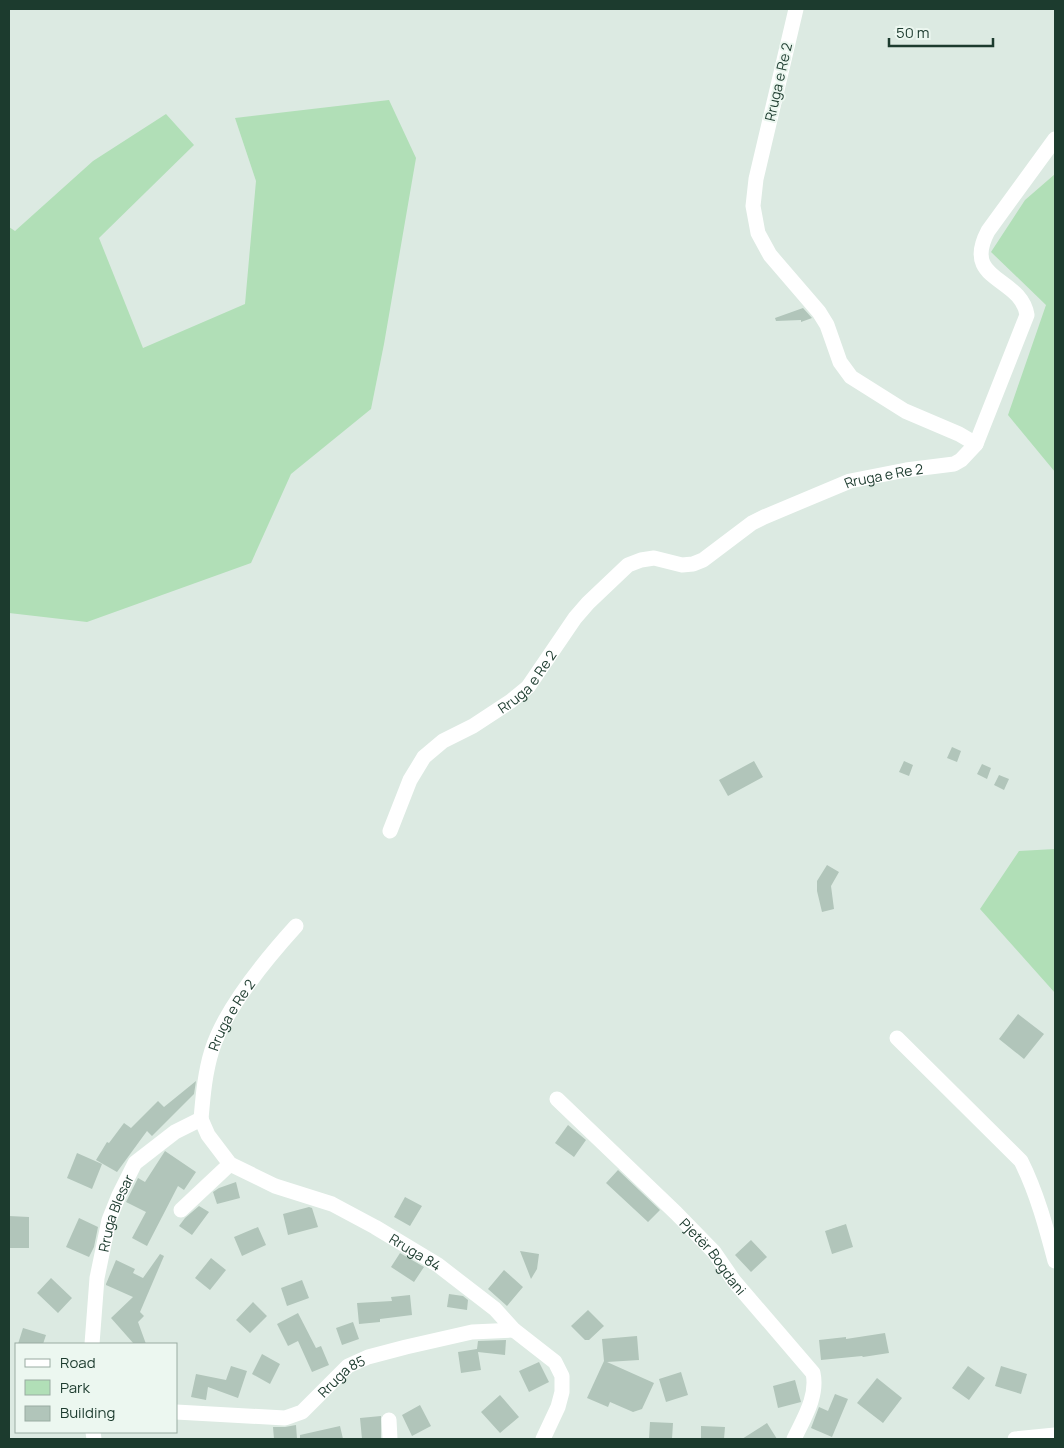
<svg xmlns="http://www.w3.org/2000/svg" width="1064" height="1448" font-family="Manrope,sans-serif">
  <rect width="100%" height="100%" fill="#dceae2"/>
  <!-- green -->
  <path fill="#b1dfb7" d="M389,100L416,158L384,344L371,409L291,474L251,563L87,622L9,613V227L15,231L93,161L166,114L194,145L99,238L143,348L245,304L256,181L235,118Z
    M1055,174V472L1008,415L1046,305L991,252L1025,200Z
    M1055,849V993L980,909L1019,851Z"/>
  <!-- building -->
  <path fill="#b1c5ba" d="M803,308L812,318L801,322V320L776,321L775,318Z
    M952,747L961,751L957,762L947,758Z
    M754,761L763,777L728,796L719,780Z
    M904,761L913,765L909,776L899,772Z
    M982,764L991,768L987,779L977,774Z
    M999,775L1009,779L1004,790L994,785Z
    M827,865L839,872L831,886L834,909L822,912L817,891V881Z
    M1018,1014L1044,1034L1024,1059L999,1039Z
    M196,1081L194,1094L152,1136L147,1131L117,1172L96,1160L107,1142L109,1143L124,1123L131,1128L158,1101L164,1107Z
    M568,1125L586,1140L574,1157L555,1143Z
    M165,1151L196,1172L184,1190L178,1186L147,1246L132,1238L146,1212L126,1202L138,1178L145,1182Z
    M77,1153L102,1164L92,1189L67,1178Z
    M618,1170L660,1210L648,1222L606,1183Z
    M236,1182L240,1198L217,1204L213,1192L219,1188Z
    M405,1197L422,1206L410,1226L394,1217Z
    M199,1206L209,1212L192,1235L179,1226L185,1218Z
    M309,1207L312,1208L318,1227L288,1235L283,1214Z
    M9,1216L29,1217V1248H9Z
    M79,1218L98,1227L94,1247L89,1257L66,1247Z
    M846,1224L853,1247L832,1254L825,1231Z
    M258,1227L266,1245L242,1256L234,1237Z
    M751,1240L767,1257L751,1272L735,1255Z
    M520,1251L539,1254L537,1269L531,1279Z
    M400,1253L424,1267L414,1282L391,1267Z
    M160,1254L164,1256L140,1312L144,1316L138,1322L146,1344H134L111,1318L133,1297L106,1285V1284L116,1260L135,1269L133,1273L143,1278Z
    M211,1258L226,1270L210,1290L195,1278Z
    M504,1270L523,1287L507,1306L488,1289Z
    M51,1278L72,1298L58,1313L37,1293Z
    M302,1280L309,1298L287,1306L281,1288Z
    M449,1294L463,1296L468,1300L467,1310L447,1307Z
    M410,1295L412,1315L380,1319V1322L359,1324L357,1303L392,1301L391,1297Z
    M253,1302L267,1316L250,1333L236,1320Z
    M588,1310L604,1326L589,1340H585L571,1326Z
    M298,1313L316,1348L321,1346L329,1365L312,1372L298,1341L288,1346L277,1324Z
    M353,1322L359,1339L342,1345L336,1328Z
    M23,1328L46,1335L43,1344H18Z
    M885,1333L889,1353L863,1357L862,1356L821,1360L819,1340L846,1337V1339Z
    M637,1336L639,1360L607,1362L654,1383L642,1409L633,1412L610,1402L608,1407L587,1398L604,1361L602,1339Z
    M506,1340L505,1355L478,1352L481,1370L461,1373L458,1352L477,1349L478,1341Z
    M262,1354L280,1364L270,1384L252,1374Z
    M539,1362L549,1382L529,1392L519,1371Z
    M231,1366L247,1371L238,1398L208,1387L206,1400L191,1397L196,1374L226,1380Z
    M968,1366L985,1378L969,1400L952,1388Z
    M1001,1366L1027,1374L1021,1394L995,1386Z
    M681,1372L688,1395L666,1402L659,1379Z
    M877,1378L902,1398L883,1423L857,1403Z
    M795,1380L801,1402L778,1408L773,1386Z
    M835,1394L848,1399L832,1437L811,1428L819,1407L828,1411Z
    M500,1395L519,1417L500,1433L481,1412Z
    M420,1405L431,1426L412,1436L402,1415Z
    M381,1416V1439H362L360,1418Z
    M650,1422L673,1423L672,1439H649Z
    M767,1423L777,1439H742Z
    M296,1425L297,1439H274L273,1427H285Z
    M340,1426L343,1439H300V1435Z
    M701,1426L725,1427L724,1439H701Z"/>
  <g fill="none" stroke-linecap="round" stroke-linejoin="round">
    <!-- minor -->
    <g stroke="#fff" stroke-width="15">
      <path d="M796,9L756,179L753,206L758,233L770,255L819,312L827,325L840,362L851,377L905,411L959,434L976,444"/>
      <path id="s1" d="M390,831L410,780L424,757L443,741L473,726L511,701L528,687L575,618L588,603L628,565L641,560L654,558L682,565L693,564L703,560L752,523L764,517L850,481L906,470L954,464L961,460L976,444L1027,315C1021,276 961,282 988,231L1055,139"/>
      <path d="M897,1038L1021,1161C1037,1193 1046,1227 1055,1261"/>
      <path id="s2" d="M557,1099L676,1213L714,1252L734,1281L813,1373C818,1396 804,1418 794,1439"/>
      <path id="s3" d="M201,1119L208,1135L230,1164L275,1186L332,1204L375,1227L438,1265L495,1309L514,1330L555,1362L562,1376V1392L558,1407L543,1439"/>
      <path id="s4" d="M201,1119C203,1096 205,1072 212,1050C225,1009 267,958 296,926"/>
      <path d="M181,1210L230,1164"/>
      <path id="s5" d="M92,1344L97,1278L109,1220L119,1195L135,1163L175,1132L201,1119"/>
      <path id="s6" d="M176,1412L285,1418L302,1412L348,1366L368,1357L406,1347L472,1332L514,1330"/>
      <path d="M389,1420L390,1439"/>
      <path d="M93,1432L94,1439"/>
      <path d="M1015,1439L1055,1435"/>
    </g>
  </g>
  <g text-anchor="middle" dominant-baseline="central" stroke-width="4" stroke-linejoin="round" paint-order="stroke">
    <!-- street labels -->
    <g font-size="14" fill="#1c3b2e" stroke="#ecf7f0">
      <text transform="translate(778 82) rotate(-77)">Rruga e Re 2</text>
      <text stroke="none"><textPath href="#s1" startOffset="646">Rruga e Re 2</textPath></text>
      <text stroke="none"><textPath href="#s1" startOffset="211">Rruga e Re 2</textPath></text>
      <text stroke="none"><textPath href="#s4" startOffset="110">Rruga e Re 2</textPath></text>
      <text stroke="none"><textPath href="#s5" startOffset="134">Rruga Blesar</textPath></text>
      <text stroke="none"><textPath href="#s3" startOffset="260">Rruga 84</textPath></text>
      <text stroke="none"><textPath href="#s2" startOffset="222">Pjetër Bogdani</textPath></text>
      <text stroke="none"><textPath href="#s6" startOffset="181">Rruga 85</textPath></text>
    </g>
  </g>
  <!-- border -->
  <rect width="1064" height="1448" fill="none" stroke="#1c3b2e" stroke-width="20"/>
  <!-- legend -->
  <rect x="15" y="1343" width="162" height="90" fill="#ecf7f0" stroke="#99aca2"/>
  <rect x="25" y="1359" width="25" height="8" fill="#ffffff" stroke="#99aca2"/>
  <text x="60" y="1368" font-size="15" fill="#1c3b2e">Road</text>
  <rect x="25" y="1380" width="25" height="15" fill="#b1dfb7" stroke="#99aca2"/>
  <text x="60" y="1393" font-size="15" fill="#1c3b2e">Park</text>
  <rect x="25" y="1406" width="25" height="15" fill="#b1c5ba" stroke="#99aca2"/>
  <text x="60" y="1418" font-size="15" fill="#1c3b2e">Building</text>
  <!-- scale -->
  <path d="M889 38v8h104v-8" fill="none" stroke="#1c3b2e" stroke-width="2.5"/>
  <text x="896" y="38" font-size="15" fill="#1c3b2e" stroke="#ecf7f0" stroke-width="4" paint-order="stroke">50 m</text>
</svg>
